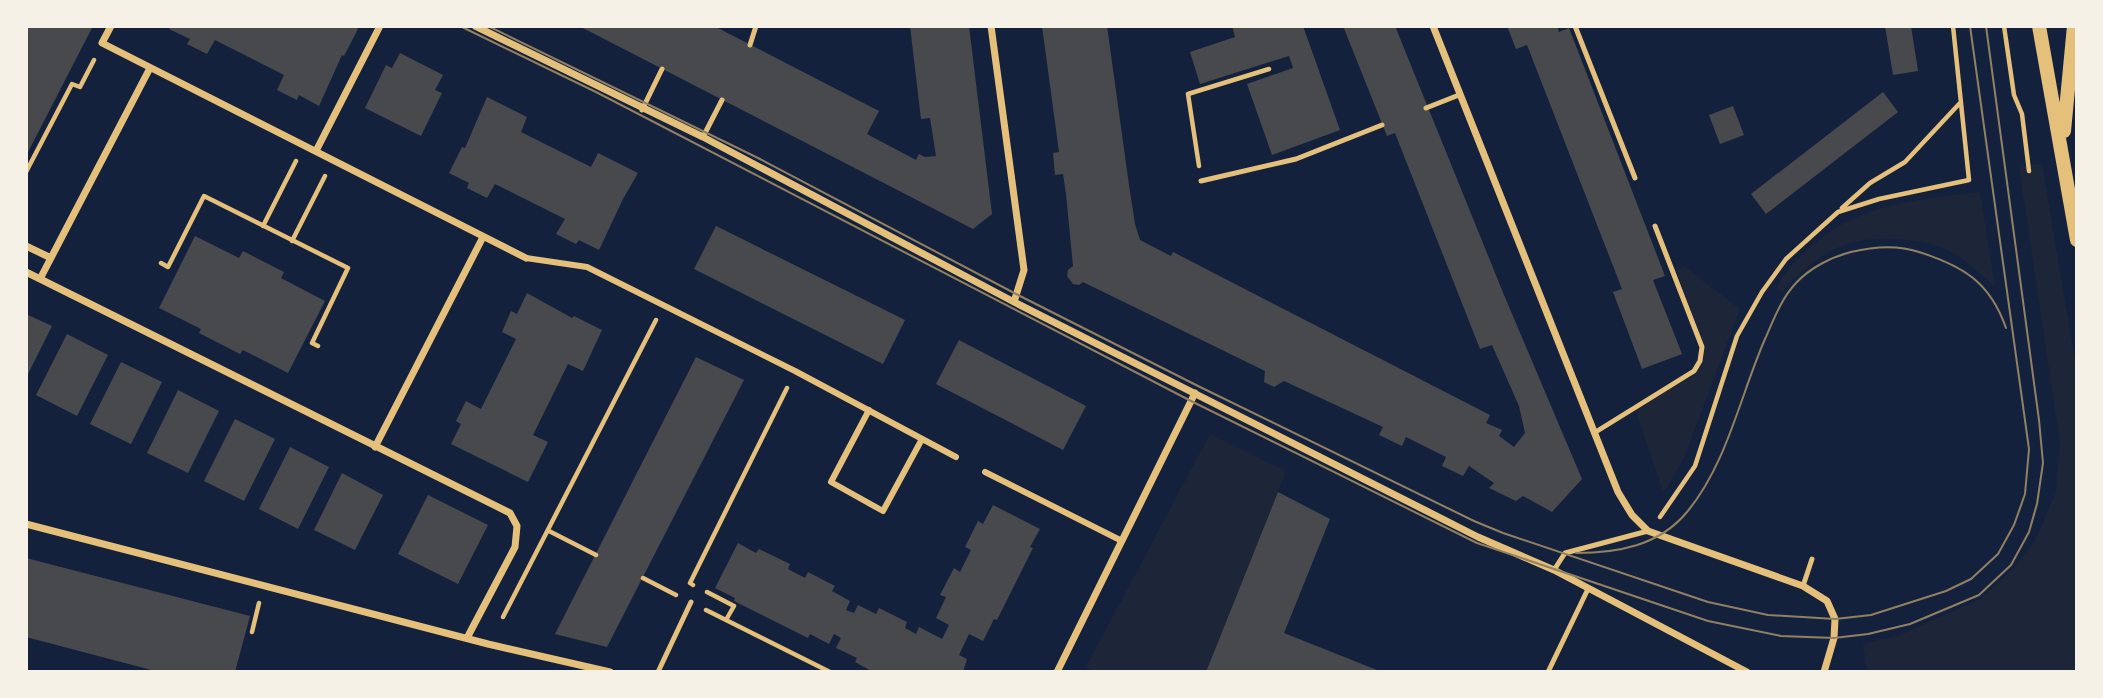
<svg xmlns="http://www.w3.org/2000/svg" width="2103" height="698" font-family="Manrope,sans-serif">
  <rect width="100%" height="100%" fill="#14213d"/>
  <!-- green -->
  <path fill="#1d2539" d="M2042,164L2077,372V672H1867L1863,644L1900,635L1980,599L2012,570L2036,539L2056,492L2060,444L2019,166Z
    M1980,192L1995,287C1980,274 1965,259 1948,250C1936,244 1919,241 1906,240C1848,234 1820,251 1782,292L1777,289C1781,274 1792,266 1802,255C1852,204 1913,200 1980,192Z
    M1685,267L1740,309L1684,458L1668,486L1663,491L1635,409L1696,374L1703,363L1705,348L1676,270Z
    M1210,434L1286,471L1206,672H1095L1086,667Z"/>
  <!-- building -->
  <path fill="#48494c" d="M26,26H93L26,156Z
    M171,26H353L358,29L344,56L342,55L319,106L299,95L297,100L277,90L284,75L215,40L207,54L187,44L190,39L169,29Z
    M579,26H714L879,111L867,134L916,160L919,154L925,157L936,156L930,118L921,119L910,26H969L992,214L973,229Z
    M1042,26H1107L1129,185L1135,224L1140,240L1171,256L1173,252L1490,415L1486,423L1502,430L1499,436L1514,447L1525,433L1519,406L1492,345L1480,349L1395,133L1387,136L1343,26H1395L1504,295L1582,479L1552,512L1523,496L1516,501L1489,488L1494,483L1469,466L1463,476L1442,466L1446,457L1406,437L1402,446L1379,435L1383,427L1284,381L1274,387L1264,382L1265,371L1083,282L1079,285L1073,284L1067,276L1068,270L1073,266L1066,194L1063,174L1055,175L1053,153L1059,152Z
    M1232,26H1303L1340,130L1272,155L1247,84L1293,68L1289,56L1200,84L1190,52L1235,37Z
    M1507,26H1557L1559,32L1569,28L1665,276L1653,280L1682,354L1642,369L1613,292L1622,289L1527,45L1516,49Z
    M1885,26H1911L1918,71L1893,75Z
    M400,53L443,75L435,90L442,93L421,136L365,108L386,65L392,68Z
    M1883,92L1898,112L1766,214L1751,194Z
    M487,97L527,117L521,132L591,167L598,153L638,173L623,199L599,250L579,240L576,244L556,234L565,219L495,184L487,198L467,188L469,183L449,173L462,147L465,148Z
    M1733,106L1744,135L1720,144L1709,115Z
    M716,226L905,320L883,364L694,269Z
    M195,236L239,258L243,251L284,272L281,278L325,301L288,373L243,350L240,354L199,333L201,329L159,308Z
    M527,293L572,318L574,316L602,330L583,371L568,364L533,435L548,442L528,482L451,444L461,424L456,421L466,401L481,409L516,339L502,332L511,311L517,314Z
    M26,314L52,326L26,378Z
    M67,334L108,355L77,416L36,395Z
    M959,340L1086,406L1063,450L936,384Z
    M696,357L744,380L607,647L555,634Z
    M121,362L162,382L131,444L90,424Z
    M178,390L219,411L188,473L147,453Z
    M235,419L275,439L244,501L204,481Z
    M290,447L329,467L298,529L259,509Z
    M342,473L383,495L355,550L314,530Z
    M1278,492L1330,519L1284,633L1382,672H1206Z
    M428,495L488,525L458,584L398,554Z
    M993,505L1040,529L1030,547L1033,548L997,620L994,619L983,641L969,634L959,655L967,659L963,672H873L855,662L857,658L836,648L841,638L834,634L829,644L810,634L808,638L734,601L735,598L715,588L738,543L756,553L759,549L790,564L788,569L805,578L808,572L835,586L832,591L850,601L846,610L854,613L858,605L876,614L879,608L907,622L905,628L916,634L919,627L942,639L949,625L936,618L946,597L940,595L954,568L960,572L971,550L965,547L978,521L983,524Z
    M26,558L250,616L235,672H159L26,637Z"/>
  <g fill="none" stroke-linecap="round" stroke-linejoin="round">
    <!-- path -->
    <path stroke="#e5c07b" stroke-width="4.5" d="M2004,26L2014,95L2022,114L2029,171
      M1199,166L1188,94L1269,69
      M26,172L72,84L80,87L94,60
      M1842,208L1870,183L1905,162L1960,103
      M263,226L296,161
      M292,241L325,176
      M161,263L168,267L204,196L348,268L312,343L318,346
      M1660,517L1695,466L1737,336L1762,292L1786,259L1838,212L1879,199L1969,180L1953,26
      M549,531L596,555
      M643,578L676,595
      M693,585L690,583L787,388
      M707,592L734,606L726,620
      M706,610L830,672
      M503,617L656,320
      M252,632L259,603"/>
    <!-- service -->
    <path stroke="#e5c07b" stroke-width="5" d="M1575,26L1635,178
      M750,45L756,26
      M1426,108L1459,95
      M642,110L662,69
      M703,137L722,100
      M1201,181L1296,159L1382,125
      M1594,433L1694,371L1700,361L1702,347L1655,226
      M1554,570L1565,553L1648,531
      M1803,586L1812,559
      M658,672L691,602
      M1548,672L1588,589"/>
    <!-- pedestrian -->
    <path stroke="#e5c07b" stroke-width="6" d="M526,258L587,267L795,371L956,457
      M869,410L831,482L883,511L922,439
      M985,472L1122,541"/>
    <!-- minor -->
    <path stroke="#e5c07b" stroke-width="7" d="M111,26L102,43L526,258
      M475,26L703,137L1014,302L1478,537L1554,570L1747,672
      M991,26L1024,270L1014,302
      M1433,26L1618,492L1632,515L1648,531L1803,586L1827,601L1835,619L1834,638L1824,672
      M316,151L380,26
      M26,246L51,258
      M26,272L510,513L517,526L515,547L467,638
      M40,279L150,68
      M375,447L483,237
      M26,524L488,644L610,672
      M1057,672L1195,393"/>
    <!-- secondary -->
    <path stroke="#e5c07b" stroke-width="14" d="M2039,26L2077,240
      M2064,131L2074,26"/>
    <!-- tram -->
    <path stroke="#918062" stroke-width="2" d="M460,26L596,92L1191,401L1477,543L1708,621L1781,636L1834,638L1868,634L1910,624L1979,595L2011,565L2029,532L2037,504L2043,463L2039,420L1986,26
      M488,26L758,158L1018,295L1198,386L1474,521L1503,533L1708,602L1768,615L1835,619L1871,615L1946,591L1971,579L1998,554L2014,525L2025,494L2029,449L1970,26
      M1576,553C1617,553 1659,546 1687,512C1727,464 1740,396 1765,339C1774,319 1781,299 1796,283C1810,268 1831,257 1851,252C1872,247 1898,245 1919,252C1963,266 1990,282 2006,328"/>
  </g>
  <!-- border -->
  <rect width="2103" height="698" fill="none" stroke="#f6f1e7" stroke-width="56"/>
</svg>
